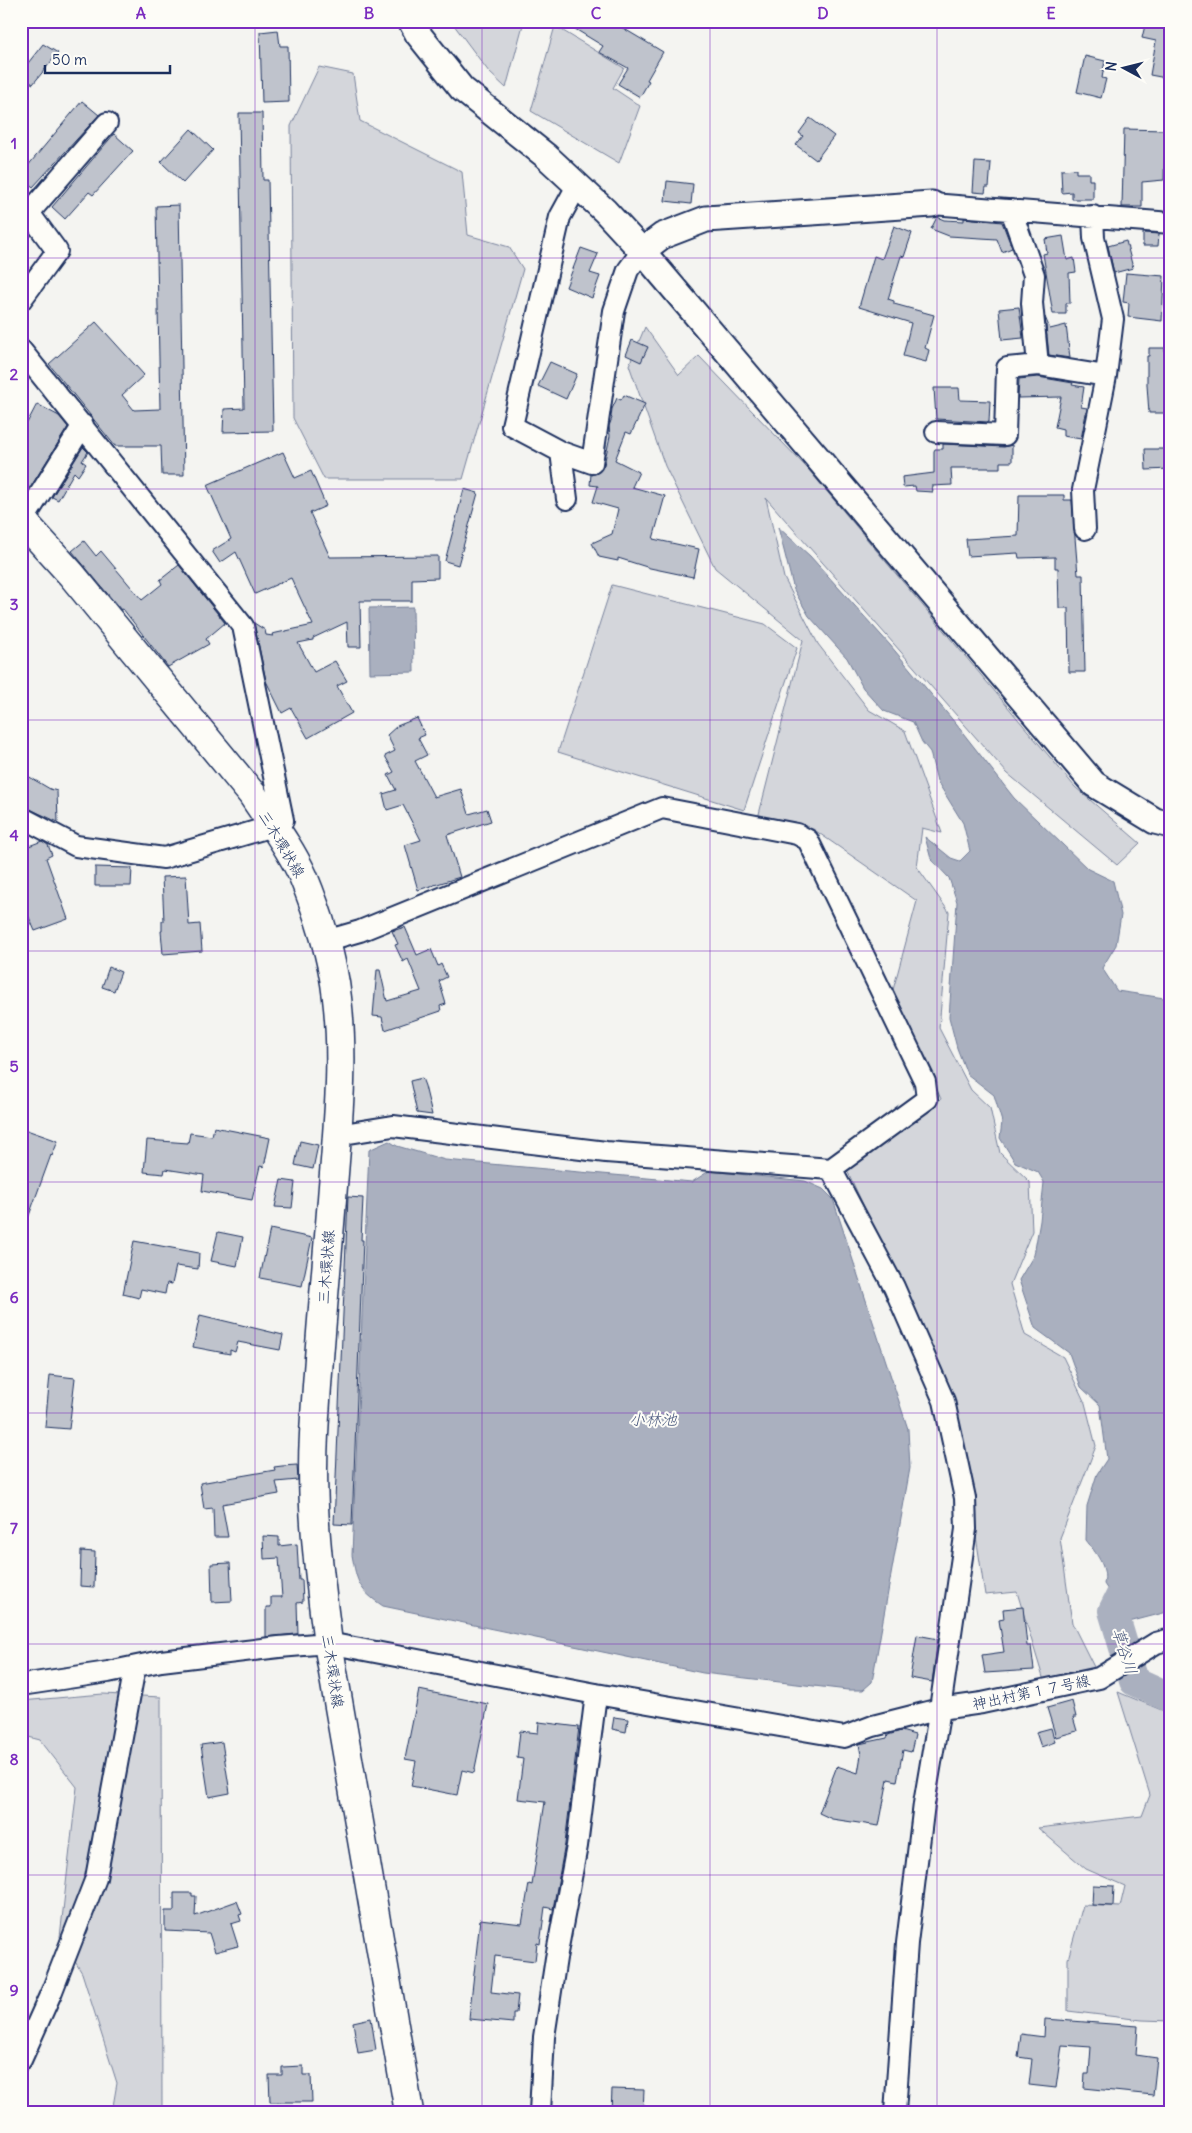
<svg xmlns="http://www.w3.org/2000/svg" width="1192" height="2133" font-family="Delius,'Klee One',sans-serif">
  <rect width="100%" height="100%" fill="#f4f4f1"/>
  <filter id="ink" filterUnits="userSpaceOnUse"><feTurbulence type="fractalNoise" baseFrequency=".02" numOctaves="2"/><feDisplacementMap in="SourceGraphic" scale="10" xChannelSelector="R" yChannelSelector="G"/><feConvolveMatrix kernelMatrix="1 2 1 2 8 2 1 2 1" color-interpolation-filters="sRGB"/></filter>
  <g filter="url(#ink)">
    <!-- green -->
    <path fill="#d4d6db" stroke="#78829c" d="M451,21H524L506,88L489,72Z
      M555,26L624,68L613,88L640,106L619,163L531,111Z
      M319,67L353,74L360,121L462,172L468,235L509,247L523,269L463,479H324L293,418L291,126Z
      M645,327L679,375L699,356L808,469L1075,787L1140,843L1117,865L1007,773L766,498L784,578L818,644L869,710L905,731L942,833L922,828L917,867L949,912L939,1028L971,1090L990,1108L1000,1153L1030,1182L1032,1231L1010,1284L1025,1335L1063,1357L1085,1403L1096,1446L1060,1538L1072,1623L1095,1669L1044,1681L1017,1592L985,1595L956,1405L846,1168L941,1099L893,990L917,901L813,829L758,818L803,640L715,568L665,466L629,365Z
      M612,585L765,624L797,648L744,810L558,752Z
      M1118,1692L1171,1714V2021L1142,2020L1068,2011V1959L1083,1905L1120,1907L1125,1886L1086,1869L1038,1828L1142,1816L1150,1795Z
      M103,1694L161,1697L162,2112H112L117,2083L82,1973L60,1937L77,1787L40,1740L21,1735V1701Z"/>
    <!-- water -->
    <path fill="#aab0bf" stroke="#717c98" d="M778,527L810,556L890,645L956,724L1014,798L1088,869L1113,881L1121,915L1116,945L1102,968L1117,991L1171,999V1611L1129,1622L1104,1584C1108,1567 1096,1553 1086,1540L1087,1506L1097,1474L1107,1459L1100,1405L1081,1387L1069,1353L1035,1328L1019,1280L1034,1255L1040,1221L1044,1182L1038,1172L1015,1162L1000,1138L1002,1122L994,1095L967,1074L957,1048L949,1017L957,902L949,878L931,859L925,837L951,858L960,861L970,851L963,823L937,781L930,752L922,742L913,722L884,711L863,688L847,658L809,616L794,590Z
      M413,607L414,672L370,673L369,608Z
      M389,1141L397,1146L445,1160L692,1182L709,1171L805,1181L823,1189L833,1199L908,1429L910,1468L872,1682L863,1690H848L703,1673L383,1606C359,1590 357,1583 352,1555L369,1150Z"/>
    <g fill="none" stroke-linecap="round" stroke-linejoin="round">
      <!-- river -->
      <path stroke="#aab0bf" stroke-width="30" d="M1126,1585L1113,1611L1134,1681L1171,1698"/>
    </g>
    <!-- building -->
    <path fill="#bfc3cc" stroke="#1b2f5e" d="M562,21H611L663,52L647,80L649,81L640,97L618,84L628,68L599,52L603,46Z
      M1146,21H1171V79L1150,75L1156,41L1142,38Z
      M278,30L280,46H288L289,102L262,103L260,32Z
      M43,44L58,53L33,84L21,77V72Z
      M1085,56L1105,61L1102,78L1106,79L1101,98L1077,92Z
      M82,101L99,115L33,187L21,177V174Z
      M239,113H262L263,180H268L273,431L223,432L224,409L244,408Z
      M810,118L834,136L816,160L796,145L803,136L799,133Z
      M191,129L213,150L183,183L161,162Z
      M1124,129L1165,130L1164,180L1142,182V207H1122Z
      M114,134L133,151L93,195L89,192L65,219L52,207Z
      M975,162L991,163L989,187H986L985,193L973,192Z
      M1076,169V173H1089V180H1093V199H1072V192L1062,193L1061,170Z
      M667,181L693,184L691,204L665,201Z
      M179,205L184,475H162L161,446H115L49,364L96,322L144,375L122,395L134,410L160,409L156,206Z
      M937,217L944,220L964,221V218L1002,222L1012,248L1002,252L997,239L949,236L931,229Z
      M894,226L912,233L904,257L901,256L888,299L894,301V304L934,315L925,348L929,350L926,362L903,356L911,323L859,307L874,256L882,259Z
      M1143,233L1159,234L1158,246H1143Z
      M1063,236L1067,260L1074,258L1076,272L1069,273L1070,303H1066V314H1053L1043,254L1047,253L1045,239Z
      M1126,241L1133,268L1114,273L1108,246Z
      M581,248L598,254L590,273L600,276L592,298L566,287Z
      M1126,273L1164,276L1162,321L1128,317L1129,303L1123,302Z
      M1019,307L1023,338L1002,340L999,309Z
      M1045,317L1050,329L1066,325L1070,358L1049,355Z
      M632,340L648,347L641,362L626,355Z
      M1149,348H1165V374H1167V392H1171V413H1149L1147,385V356H1149Z
      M550,362L577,374L566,399L538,386Z
      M1038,377L1073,383L1072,385L1084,387L1081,407L1087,408L1081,439L1063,436V429L1055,427L1061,397L1018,398L1019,379Z
      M934,388H959L960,400L990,401L989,422L936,419Z
      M624,395L645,404L631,434L626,432L615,460L639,472L632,487L665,496L653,539L699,549L693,577L650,568L618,558V561L599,557L592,543L612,534L618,509L593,502L598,486L590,485L591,474L600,471L604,465L610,436L609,426L612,418L611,417L612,409L617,398L621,400Z
      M37,404L59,416L68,427L30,488L21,483V422L27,423Z
      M943,444L1004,447L1012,445V462H1000V468H951L952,485L932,486L933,492L916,491L915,486L903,487L902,477L934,473V451L935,449H943Z
      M83,447L88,452L82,461L86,464L78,476L74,472L58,500L52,497Z
      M1145,449H1171V469L1146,470Z
      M283,452L295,478L311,471L326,506L310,513L330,557L438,556V578L412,579V601H360L361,647H348L347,622L313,638V640L298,643L314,672L335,661L347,681L337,686L352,713L308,738L291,708L282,713L266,681L254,623L265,630L266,635L273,636L272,634L313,625L291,578L255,594L236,552L220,563L212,551L231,539L207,485Z
      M464,489L478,493L458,565L445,561Z
      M1019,495H1064V500H1072L1078,575H1083L1085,672H1069L1068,608H1059L1058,568H1055V557L1019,558L1018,553L968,556L966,539L1018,536Z
      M84,541L96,556L101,551L142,600L162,584L160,580L179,565L225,623L206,639L209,644L168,667L123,609L121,610L72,551Z
      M417,718L425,735L418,738L427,755L415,761L434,797L461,789L469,814L487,809L491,821L447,835L460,877L418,890L405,845L421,840L403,805L387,810L383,794L396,790L388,775L394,772L385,756L395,751L387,735L397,726Z
      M21,772L50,789L57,791L58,822L21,805Z
      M42,841L48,845L52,855L46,858L68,919L35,931L21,899V893L26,892L21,879V849Z
      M95,867L132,868L131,886H95Z
      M186,876L189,925L200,924L202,951L163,954L161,931H162V921H164L162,877Z
      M405,927L417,955L431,949L438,966L441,964L447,977L439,981L446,1004L440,1006L441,1011L385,1030L382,1017L373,1016L377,970H380L387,1001L421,991L408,959L403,962L395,945L398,944L392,931Z
      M109,967L121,972L114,991L102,987Z
      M422,1078L425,1086L432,1115L417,1113L410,1081Z
      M214,1127L270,1138L264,1167L260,1166L252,1200L202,1191L204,1175L165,1169L164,1174L144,1172L147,1140L188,1143L190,1133L212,1136Z
      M21,1128L58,1141L52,1156L51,1155L23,1232H21Z
      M300,1141L318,1145L313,1169L295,1165Z
      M281,1180L295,1182L292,1208L275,1207Z
      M348,1197L363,1198L361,1240H363L352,1525L334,1524Z
      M270,1229L312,1238L302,1286L260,1278Z
      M218,1232L243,1237L237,1266L211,1261Z
      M134,1241L199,1253L198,1269L176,1266L172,1284L167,1283L165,1294L141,1289L139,1298L123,1294Z
      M200,1315L283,1335L280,1350L238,1342L235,1352L230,1350V1354L193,1347Z
      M50,1375L75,1378L69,1429L45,1427Z
      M297,1465L298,1480L276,1482L279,1494L222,1504L228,1537H214L213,1508L204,1509L200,1483L275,1470L274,1467L282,1466Z
      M263,1536L279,1537V1546L297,1544L299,1580H302L303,1602L297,1603L298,1634L266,1637V1607H271V1597H282L279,1558L264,1559Z
      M81,1551L95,1552L94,1587L80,1586Z
      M230,1563L232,1601L212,1602L211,1564Z
      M1023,1607L1027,1646H1031L1034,1670L985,1673L982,1655L1004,1652L999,1620L1004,1619L1003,1609Z
      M917,1635L938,1639L932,1682L910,1678Z
      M419,1690L488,1704L474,1773L462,1770L457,1795L411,1786L416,1761L405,1759Z
      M1072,1701L1076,1717H1073L1077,1731L1056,1737L1047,1708Z
      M614,1717L628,1719L626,1732L612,1729Z
      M539,1722L579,1727L565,1844L553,1909L545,1907L540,1944L537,1943L535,1961L495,1956L491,1992L518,1995L516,2013H513V2023L469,2019L480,1919L522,1924L529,1884L532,1885L545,1802L518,1799L523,1759L517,1758L520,1731L538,1733Z
      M1051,1728L1055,1742L1041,1747L1036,1732Z
      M901,1731L915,1735L911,1752L903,1750L897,1781L888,1779L879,1826L832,1819L819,1813L837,1766L858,1773L861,1755L859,1744L887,1738L888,1735Z
      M222,1742L230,1793L209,1797L201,1745Z
      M1093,1885L1114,1886L1113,1906L1092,1905Z
      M174,1893H192V1896H196L195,1916L237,1901L242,1914L239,1915L241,1921L231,1924L238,1946L215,1952L209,1933L165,1931V1911H174Z
      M371,2018L376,2050L358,2053L353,2022Z
      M1045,2019L1138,2026L1136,2055L1157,2058L1153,2095L1084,2088L1085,2074H1089L1091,2047L1062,2045L1056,2088L1029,2085L1032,2059L1018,2057L1021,2034L1044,2037Z
      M303,2066V2075H311L312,2102H270L269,2075H282V2067Z
      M612,2089L644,2090L643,2111L611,2112Z"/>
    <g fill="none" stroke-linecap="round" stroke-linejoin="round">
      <defs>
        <path id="minor" d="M21,202L57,251L21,300
          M932,204L1171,223
          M1011,210L1034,275L1032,303L1038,365
          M29,213L107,123
          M21,350L243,626L283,820L273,826L164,858L76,846L21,817
          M936,432L1005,435L1007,368L1038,365L1106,376
          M561,452L592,463L614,311L628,270L642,251
          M567,499L561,452L512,426L560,217L577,186
          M23,521L83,425
          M1085,529L1083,490L1106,376L1113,319L1094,238L1093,216
          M325,941L360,931L662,808L797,834L808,840L925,1082L927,1099L831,1169L606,1152L393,1126L337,1135
          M831,1169L894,1287L944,1401L965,1498L966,1529L940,1709L924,1804L907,1943L895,2112
          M21,1685L108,1672L161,1661L279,1647L328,1643L596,1694L844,1737L873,1726L940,1709L982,1703L1099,1678L1156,1643L1171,1639
          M21,2060L52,1991L96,1878L135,1667
          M540,2112L544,2037L556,1958L577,1846L596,1694"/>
        <path id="tertiary" d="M411,21L418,34L462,89L546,156L605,211L642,251L1094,784L1155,821L1171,825
          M642,251L662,236L706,219L932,204"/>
        <path id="secondary" d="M21,519L71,574L252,794C269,820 290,847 303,876C318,912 333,959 337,998C345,1064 337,1132 332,1199C326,1277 318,1356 314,1434C310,1504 319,1574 328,1643L409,2112"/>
      </defs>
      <!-- minor casing -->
      <use href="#minor" stroke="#1b2f5e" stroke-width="24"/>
      <!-- tertiary casing -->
      <use href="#tertiary" stroke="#1b2f5e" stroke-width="29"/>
      <!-- secondary casing -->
      <use href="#secondary" stroke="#1b2f5e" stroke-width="31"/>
      <!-- minor -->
      <use href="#minor" stroke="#fdfcf7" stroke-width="20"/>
      <!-- tertiary -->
      <use href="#tertiary" stroke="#fdfcf7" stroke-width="25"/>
      <!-- secondary -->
      <use href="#secondary" stroke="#fdfcf7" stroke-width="28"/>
    </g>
  </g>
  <!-- grid -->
  <path fill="none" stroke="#7b2cbf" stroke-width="1" stroke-opacity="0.55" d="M255,21V2112M482,21V2112M710,21V2112M937,21V2112M21,258H1171M21,489H1171M21,720H1171M21,951H1171M21,1182H1171M21,1413H1171M21,1644H1171M21,1875H1171"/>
  <g text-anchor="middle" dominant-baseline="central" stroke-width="4" stroke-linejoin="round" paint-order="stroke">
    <!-- street labels -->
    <g font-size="15" fill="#1b2f5e" stroke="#fdfcf7">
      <text transform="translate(282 844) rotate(59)">三木環状線</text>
      <text transform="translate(326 1267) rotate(-86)">三木環状線</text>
      <text transform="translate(333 1671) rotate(81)">三木環状線</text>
      <text transform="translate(1031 1692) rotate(-12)">神出村第１７号線</text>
    </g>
    <!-- water labels -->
    <g font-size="16" font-style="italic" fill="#46567b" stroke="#fdfcf7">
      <text x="653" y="1419">小林池</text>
      <text transform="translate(1125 1651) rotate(72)">草谷川</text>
    </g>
  </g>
  <!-- margin -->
  <rect width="1192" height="2133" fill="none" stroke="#fdfcf7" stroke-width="55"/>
  <!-- north arrow -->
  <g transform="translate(1124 68) rotate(277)" stroke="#fdfcf7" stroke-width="4" paint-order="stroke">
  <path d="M0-4L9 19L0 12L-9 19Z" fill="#1b2f5e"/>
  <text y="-8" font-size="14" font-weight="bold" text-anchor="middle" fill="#1b2f5e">N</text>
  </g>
  <!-- scale -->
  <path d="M45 65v8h125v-8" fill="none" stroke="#1b2f5e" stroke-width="2.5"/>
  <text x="52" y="65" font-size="15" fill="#1b2f5e" stroke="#fdfcf7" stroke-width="4" paint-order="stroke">50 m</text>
  <rect x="28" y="28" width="1136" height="2078" fill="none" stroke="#7b2cbf" stroke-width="2"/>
  <g font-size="16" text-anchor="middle" font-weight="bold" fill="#7b2cbf">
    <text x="141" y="19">A</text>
    <text x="369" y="19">B</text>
    <text x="596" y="19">C</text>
    <text x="823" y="19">D</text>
    <text x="1051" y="19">E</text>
    <text x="14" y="149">1</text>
    <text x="14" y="380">2</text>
    <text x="14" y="610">3</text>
    <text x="14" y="841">4</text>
    <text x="14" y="1072">5</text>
    <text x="14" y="1303">6</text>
    <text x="14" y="1534">7</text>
    <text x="14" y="1765">8</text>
    <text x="14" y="1996">9</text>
  </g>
</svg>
